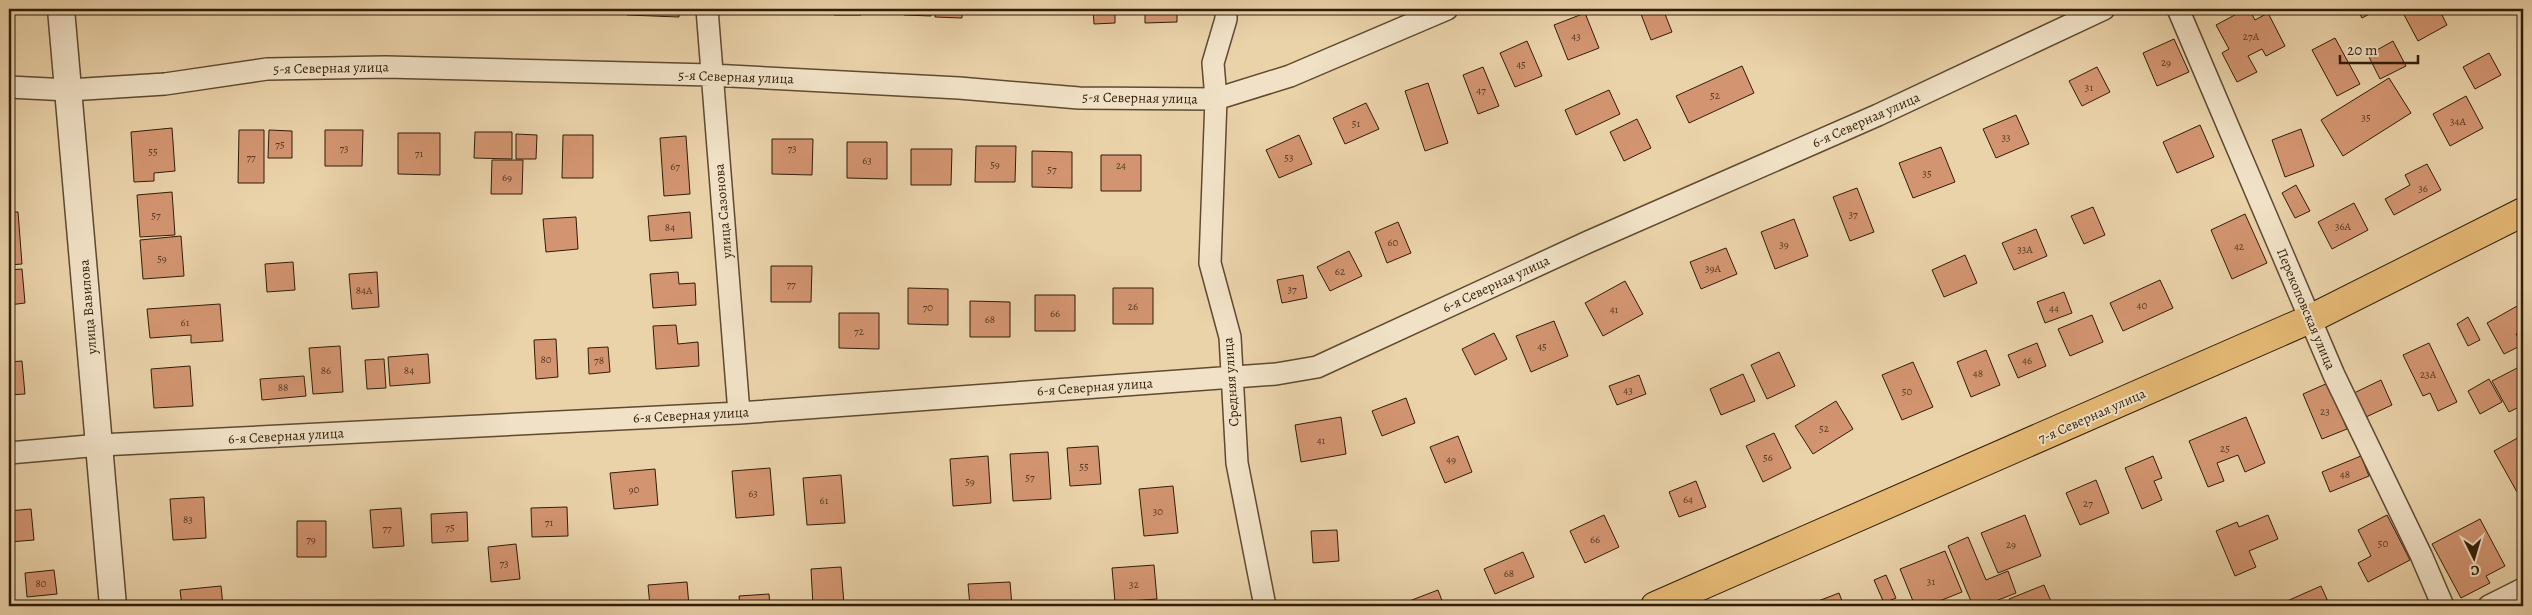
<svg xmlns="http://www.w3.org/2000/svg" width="2532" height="615" font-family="Alegreya,serif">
  <rect width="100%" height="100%" fill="#ead2a9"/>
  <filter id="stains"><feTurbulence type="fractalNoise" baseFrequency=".004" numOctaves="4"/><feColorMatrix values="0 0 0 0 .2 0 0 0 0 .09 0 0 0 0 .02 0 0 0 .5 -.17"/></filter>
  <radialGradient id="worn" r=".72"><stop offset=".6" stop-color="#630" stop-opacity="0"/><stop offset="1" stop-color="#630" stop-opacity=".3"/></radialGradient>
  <!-- building -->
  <path fill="#d39571" stroke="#311d08" d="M544,9H588V14L544,13Z
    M627,9H679V17L627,15Z
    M764,9H809V12L764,11Z
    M834,9H861V15H834Z
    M904,9H932L931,16L904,15Z
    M935,9H962V18L935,17Z
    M1093,9H1115V23L1094,24Z
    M1145,9H1177V22L1145,23Z
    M1639,9H1663L1672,32L1651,40Z
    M2246,9H2249L2255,20L2268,13L2285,46L2266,56L2262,49L2248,56L2257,72L2237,82L2222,53L2229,49L2216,25Z
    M2357,9H2379L2362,18Z
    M2406,9H2439L2447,25L2418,41L2402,11Z
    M1585,13L1599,48L1568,60L1554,25Z
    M2335,38L2360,84L2337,96L2312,50Z
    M2174,39L2189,72L2157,86L2143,53Z
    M1527,41L1542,76L1515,87L1500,53Z
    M2393,41L2406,66L2380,79L2368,55Z
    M2489,53L2501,75L2475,89L2463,67Z
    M1742,66L1754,93L1689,123L1676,96Z
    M1483,67L1499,106L1478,114L1463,75Z
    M2097,67L2110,92L2082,106L2069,81Z
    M2389,78L2411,113L2343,156L2321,120Z
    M1428,83L1448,143L1425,151L1405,91Z
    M1609,90L1620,114L1576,135L1565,110Z
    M2466,96L2483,128L2450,146L2433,114Z
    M1366,103L1379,129L1345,144L1333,118Z
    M2016,115L2029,144L1996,158L1983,129Z
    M1637,119L1651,148L1624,161L1610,132Z
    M2200,125L2214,157L2177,173L2163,142Z
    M172,128L175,171L154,173V181L134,182L131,132Z
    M2301,129L2314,166L2285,177L2272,140Z
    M239,130H264V183H238Z
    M269,130L292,131V158H268Z
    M325,130H363L362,166H325Z
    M475,132H512V159L474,158Z
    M398,133H440V175L398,174Z
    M516,134L537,135L536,159H516Z
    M563,135H593V178H562Z
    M1299,135L1312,164L1279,178L1266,150Z
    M686,136L690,194L664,196L660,138Z
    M9,138H11L14,184H9Z
    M772,139H813L812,175L772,174Z
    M847,142H887V179L847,178Z
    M976,146H1016L1015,182H975Z
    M1941,147L1955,182L1913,198L1899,163Z
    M911,149H952L951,185H911Z
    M1032,151L1072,152V188L1032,187Z
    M1101,155H1141V191H1101Z
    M492,160H523L522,194H491Z
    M2427,164L2441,190L2394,215L2385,199L2410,185L2405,175Z
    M2296,185L2310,211L2295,218L2282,193Z
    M1857,188L1874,232L1850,241L1833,197Z
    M172,192L175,235L140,237L137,195Z
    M2354,203L2368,230L2332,249L2318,222Z
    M2093,207L2105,235L2084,244L2071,216Z
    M9,212H18L22,264L9,265Z
    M690,212L692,238L650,241L648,216Z
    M2245,214L2267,263L2232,279L2211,230Z
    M576,217L578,249L546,252L543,219Z
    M1794,219L1808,256L1775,269L1761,232Z
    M1398,222L1411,253L1387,263L1375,232Z
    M2036,229L2047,256L2014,270L2002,243Z
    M181,236L184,276L143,279L140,240Z
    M1726,248L1737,274L1701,289L1690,262Z
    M1349,251L1362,276L1330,291L1317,267Z
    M1965,255L1977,283L1944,297L1932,270Z
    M293,262L295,290L267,292L265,264Z
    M771,266H812L811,302H771Z
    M22,269L25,303L9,305V270Z
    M377,272L379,307L352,309L349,274Z
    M678,272L679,284L695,283L696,305L653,308L650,274Z
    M1303,275L1307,298L1282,303L1277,280Z
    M2160,280L2173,308L2123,331L2110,303Z
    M1625,281L1643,314L1603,336L1585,303Z
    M908,288L948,289V325L908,324Z
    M1113,288H1153V324H1113Z
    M2064,292L2072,313L2045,323L2037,302Z
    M1035,295H1075V331H1035Z
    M970,301L1010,302V337H970Z
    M220,304L223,341L191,343V335L150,338L147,309Z
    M2519,305L2523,312V330L2516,334L2522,345L2504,354L2487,323Z
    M839,313H879V349L839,348Z
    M2092,315L2103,342L2070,356L2058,329Z
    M2468,317L2480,340L2468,346L2457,324Z
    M1554,321L1568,356L1531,372L1516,336Z
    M676,325L678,344L698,342L699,366L656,369L653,326Z
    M1494,333L1507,359L1475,375L1462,349Z
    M556,339L558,377L536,379L534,340Z
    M2037,343L2046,366L2018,378L2008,355Z
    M2429,343L2457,402L2438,411L2430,393L2423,396L2403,355Z
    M340,346L343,392L313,394L309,348Z
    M608,347L610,372L589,374L588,348Z
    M1986,350L2000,385L1971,397L1957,362Z
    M1779,352L1795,386L1767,399L1751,365Z
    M428,354L430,383L390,386L388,357Z
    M384,359L386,388L367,389L365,360Z
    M22,361L25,394L9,395V362Z
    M1913,362L1933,407L1902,420L1882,375Z
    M2523,365V405L2509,412L2492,381Z
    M190,366L193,406L154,408L151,369Z
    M1743,374L1755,401L1721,415L1710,389Z
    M1639,375L1646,394L1617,405L1609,386Z
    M304,376L306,396L262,400L260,379Z
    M2489,379L2502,402L2480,414L2468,391Z
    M2381,380L2392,405L2366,417L2354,393Z
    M2328,383L2347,429L2322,439L2303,394Z
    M1406,398L1415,423L1382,436L1372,411Z
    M1836,401L1853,429L1813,454L1795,426Z
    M1341,417L1346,454L1301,462L1295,425Z
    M2246,417L2265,463L2245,472L2238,455L2217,463L2224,481L2208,487L2189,441Z
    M1774,433L1791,468L1763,482L1746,446Z
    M2523,435V488L2517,492L2494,451Z
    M1458,436L1472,472L1445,483L1430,447Z
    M1098,446L1101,484L1070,486L1067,448Z
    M1048,452L1051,499L1013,501L1010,454Z
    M988,456L991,503L953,506L950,459Z
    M2153,456L2162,478L2154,481L2162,500L2142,509L2125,468Z
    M2361,456L2369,476L2330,492L2322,472Z
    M770,468L774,515L736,518L732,471Z
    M655,469L658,505L614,509L610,473Z
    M841,475L845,523L807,525L803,478Z
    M2096,480L2109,513L2080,525L2066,493Z
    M1696,481L1706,507L1679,517L1669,492Z
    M1173,486L1178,533L1144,536L1139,489Z
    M204,497L206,538L173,540L170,499Z
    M567,507L568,536L532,537L531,508Z
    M401,508L404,546L373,548L370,510Z
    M31,509L34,540L9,542V511Z
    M467,512L468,541L432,543L431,514Z
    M1604,515L1619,547L1585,563L1570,531Z
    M2025,515L2041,556L1998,573L1981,533Z
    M2268,515L2278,539L2249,551L2256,567L2235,576L2216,531L2237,522L2239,527Z
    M2387,515L2410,560L2368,582L2358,563L2371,556L2358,530Z
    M2480,519L2505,566L2486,576L2490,583L2461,598L2432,544Z
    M297,521H326V557H297Z
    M1337,530L1339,561L1313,563L1311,531Z
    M1968,537L1986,580L2008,571L2016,593L1983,606H1973L1948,546Z
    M516,544L520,579L491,582L488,547Z
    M1945,551L1962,592L1927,606H1915L1900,569Z
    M1523,552L1534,577L1495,594L1484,569Z
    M1154,565L1157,599L1115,602L1112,568Z
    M841,567L844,604L813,606L811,569Z
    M54,570L57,594L27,597L25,573Z
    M1886,575L1896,598L1884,603L1874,580Z
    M687,582L689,606H650L648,585Z
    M1010,582L1012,606H970L968,584Z
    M2044,585L2053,606H2012L2009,599Z
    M221,586L223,606H182L180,590Z
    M2321,586L2330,606H2279L2278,605Z
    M1438,590L1444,606H1405L1404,603Z
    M1839,593L1844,606H1814L1813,603Z
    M769,594L770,606H740L739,596Z"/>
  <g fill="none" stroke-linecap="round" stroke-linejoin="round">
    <defs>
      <path id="minor" d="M707,9L739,413
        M1226,9V19L1213,63L1216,99L1210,263L1230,337L1237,463L1264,601L1263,606
        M2178,9L2334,375L2421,555L2443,606
        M9,87L69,90L165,84L267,69L386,67L711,75L959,88L1079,98L1216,99L1290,76L1447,9
        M9,453L100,445L739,413L1276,374L1317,367L1588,242L1878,115L2104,9
        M2489,606L2523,589"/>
      <path id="tertiary" d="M61,9L113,606"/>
      <path id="primary" d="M1655,606L2310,319L2523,212"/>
    </defs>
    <!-- minor casing -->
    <use href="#minor" stroke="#5f4a30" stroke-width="24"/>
    <!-- tertiary casing -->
    <use href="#tertiary" stroke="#5f4a30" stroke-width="29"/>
    <!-- primary casing -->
    <use href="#primary" stroke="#311d08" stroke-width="30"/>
    <!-- minor -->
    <use href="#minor" stroke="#f1e2c7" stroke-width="21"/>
    <!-- tertiary -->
    <use href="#tertiary" stroke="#f1e2c7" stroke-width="26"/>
    <!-- primary -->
    <use href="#primary" stroke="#e5b974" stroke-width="28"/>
  </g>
  <g text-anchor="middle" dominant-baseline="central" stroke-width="4" stroke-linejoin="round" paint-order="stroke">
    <!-- number labels -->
    <g font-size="11" fill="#5a3b22">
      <text x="1576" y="36">43</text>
      <text x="2251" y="36">27А</text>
      <text x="2166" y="62">29</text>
      <text x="1521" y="64">45</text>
      <text x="2089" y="87">31</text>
      <text x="1481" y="90">47</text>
      <text x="1715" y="95">52</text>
      <text x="2366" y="117">35</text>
      <text x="2458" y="121">34А</text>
      <text x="1356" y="123">51</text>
      <text x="2006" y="137">33</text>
      <text x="280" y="144">75</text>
      <text x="344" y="148">73</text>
      <text x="792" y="148">73</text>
      <text x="153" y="151">55</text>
      <text x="419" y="153">71</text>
      <text x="251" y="157">77</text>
      <text x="1289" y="157">53</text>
      <text x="867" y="160">63</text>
      <text x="995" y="164">59</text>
      <text x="1121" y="165">24</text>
      <text x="675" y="166">67</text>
      <text x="1052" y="169">57</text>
      <text x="1927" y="173">35</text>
      <text x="507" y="177">69</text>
      <text x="2423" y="188">36</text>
      <text x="1853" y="214">37</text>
      <text x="156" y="215">57</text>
      <text x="2343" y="226">36А</text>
      <text x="670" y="227">84</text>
      <text x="1393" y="242">60</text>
      <text x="1784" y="244">39</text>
      <text x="2239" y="246">42</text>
      <text x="2025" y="249">33A</text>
      <text x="162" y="258">59</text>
      <text x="1713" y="268">39А</text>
      <text x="1340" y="271">62</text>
      <text x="791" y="284">77</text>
      <text x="1292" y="289">37</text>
      <text x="364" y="290">84А</text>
      <text x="2142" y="305">40</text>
      <text x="1133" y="306">26</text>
      <text x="928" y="307">70</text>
      <text x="2054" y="308">44</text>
      <text x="1614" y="309">41</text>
      <text x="1055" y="313">66</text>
      <text x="990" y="319">68</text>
      <text x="185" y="322">61</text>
      <text x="859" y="331">72</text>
      <text x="1542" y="346">45</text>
      <text x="546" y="359">80</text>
      <text x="599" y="360">78</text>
      <text x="2027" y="360">46</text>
      <text x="326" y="370">86</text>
      <text x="409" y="370">84</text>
      <text x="1978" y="373">48</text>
      <text x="2428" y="374">23А</text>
      <text x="283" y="387">88</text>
      <text x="1628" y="390">43</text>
      <text x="1907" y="391">50</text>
      <text x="2325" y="411">23</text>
      <text x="1824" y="428">52</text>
      <text x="1321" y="440">41</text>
      <text x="2225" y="448">25</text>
      <text x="1768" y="457">56</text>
      <text x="1451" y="459">49</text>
      <text x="1084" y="466">55</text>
      <text x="2345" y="474">48</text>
      <text x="1030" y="477">57</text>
      <text x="970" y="481">59</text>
      <text x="634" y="489">90</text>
      <text x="753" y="493">63</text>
      <text x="1688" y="499">64</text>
      <text x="824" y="500">61</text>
      <text x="2088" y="503">27</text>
      <text x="1158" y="511">30</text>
      <text x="188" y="519">83</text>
      <text x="549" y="522">71</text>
      <text x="450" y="527">75</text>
      <text x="387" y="528">77</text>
      <text x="311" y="539">79</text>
      <text x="1595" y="539">66</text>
      <text x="2383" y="543">50</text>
      <text x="2011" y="544">29</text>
      <text x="504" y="563">73</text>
      <text x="1509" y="573">68</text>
      <text x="1931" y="581">31</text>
      <text x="41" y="583">80</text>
      <text x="1134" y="584">32</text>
    </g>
    <!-- street labels -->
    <g font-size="14" fill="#311d08" stroke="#f1e2c7">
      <text transform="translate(331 68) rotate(-1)">5-я Северная улица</text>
      <text transform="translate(736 77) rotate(2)">5-я Северная улица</text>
      <text transform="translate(1140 98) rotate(1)">5-я Северная улица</text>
      <text transform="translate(1866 120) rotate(-24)">6-я Северная улица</text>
      <text transform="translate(723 211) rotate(-95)">улица Сазонова</text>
      <text transform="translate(1496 284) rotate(-25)">6-я Северная улица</text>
      <text transform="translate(88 307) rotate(-95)">улица Вавилова</text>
      <text transform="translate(2306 309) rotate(67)">Перекоповская улица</text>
      <text transform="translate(1231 382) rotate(-94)">Средняя улица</text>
      <text transform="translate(1095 387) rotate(-4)">6-я Северная улица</text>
      <text transform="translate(691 415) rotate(-3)">6-я Северная улица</text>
      <text transform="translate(2092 416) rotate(-24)">7-я Северная улица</text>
      <text transform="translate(286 436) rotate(-3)">6-я Северная улица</text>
    </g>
  </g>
  <!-- margin -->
  <rect width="2532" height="615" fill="none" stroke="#ead2a9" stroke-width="30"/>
  <rect x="10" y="10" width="2512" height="595" fill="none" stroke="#311d08" stroke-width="2.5"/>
  <rect x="15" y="15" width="2502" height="585" fill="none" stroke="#311d08"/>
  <!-- north arrow -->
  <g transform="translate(2474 558) rotate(175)" stroke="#f1e2c7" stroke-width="4" paint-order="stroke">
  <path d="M0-4L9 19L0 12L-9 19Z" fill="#311d08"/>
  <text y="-8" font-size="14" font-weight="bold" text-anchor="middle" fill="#311d08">С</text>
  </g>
  <!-- scale -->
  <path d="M2340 55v8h78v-8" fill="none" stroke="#311d08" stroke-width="2.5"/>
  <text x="2347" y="55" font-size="15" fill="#311d08" stroke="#f1e2c7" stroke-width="4" paint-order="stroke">20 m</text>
  <rect width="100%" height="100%" filter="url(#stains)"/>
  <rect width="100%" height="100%" fill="url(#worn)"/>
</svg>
